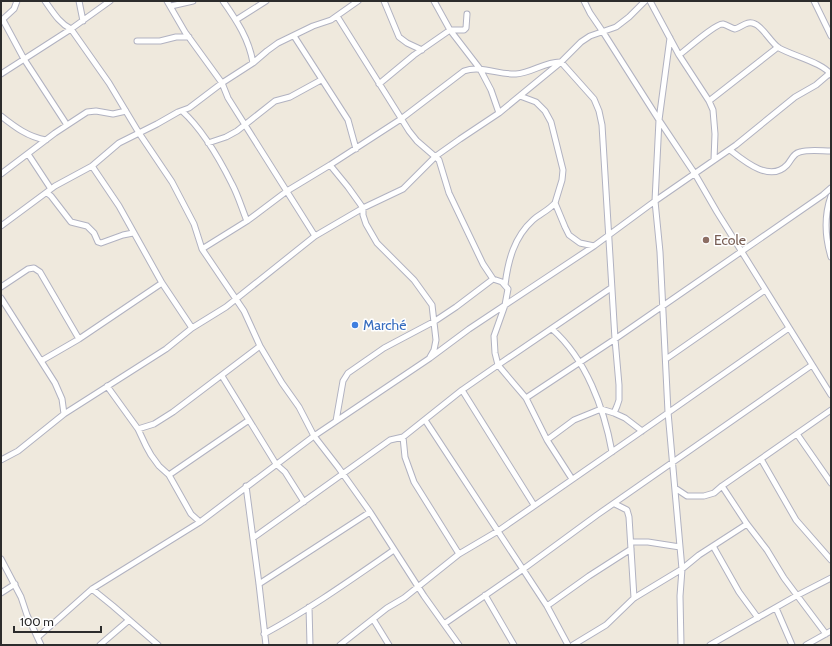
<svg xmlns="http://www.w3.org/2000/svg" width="832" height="646" font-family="Cabin,sans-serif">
  <rect width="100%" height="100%" fill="#efe9dd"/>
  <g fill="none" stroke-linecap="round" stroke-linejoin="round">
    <defs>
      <path id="street" d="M45,1C53,12 59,23 71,29L109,83L139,133L172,182L194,224L202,249L244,311L260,346L282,383L299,407L314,436L338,467L370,512L424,596L459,645
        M79,1L83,21
        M167,1L185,32L222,83L228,98L315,236
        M223,1C237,21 249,39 253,63
        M384,1L399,37L407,43L422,50
        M434,1L450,30L480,69L491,90L499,113
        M584,1L590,13L603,32L659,120L695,174L717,212L831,395
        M650,1L679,55L709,101L713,110L715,134L714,160
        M814,1L831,36
        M171,6L193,1
        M337,16L409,131L417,141L439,160L449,193L483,264L493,279L502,282L508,289L505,305L494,336L495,353L498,365L526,398L547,440L572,479
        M3,20L24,59L67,125
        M236,20L266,1
        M1,21L14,9L17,1
        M294,36L348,120L356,149
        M670,38L659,120L655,201L660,252L668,412L682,569L680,596L681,645
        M137,41H160L176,37H189
        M679,55C686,50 716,23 723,24C727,25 731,28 735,29C742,27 747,20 755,24C763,27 771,43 779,48C793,56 824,63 831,75
        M1,74L71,29L110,1
        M379,84L414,55L450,30H464L466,28L467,14
        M520,96L536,102L545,111L551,122L563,170L562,180L555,203L565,227L569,235L580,243L594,246
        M709,101L778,47
        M182,111C201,128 220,160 232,184C238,195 242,209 247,221
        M1,116C15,127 28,137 46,140
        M208,143L226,137L237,131L275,101L290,97L321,80
        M730,150C744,161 770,183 787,165C791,161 793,153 800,152C809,149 822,151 831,151
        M28,154L51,189
        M330,165L348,187L363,208V215L366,224L377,243L414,280L432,305L436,340L434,350L430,357
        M92,166L119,206L162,283L192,328
        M1,174L55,133L87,112L96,111L113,114L126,111
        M47,193L51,196L71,222L87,226L94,233L98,242L101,243L123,235L133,233
        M831,196C824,216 825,237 831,257
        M1,226L55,186L92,166L119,143L157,124L178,112L189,108L222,83L253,63L267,51L278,43L313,26L331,20L358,1
        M202,249L247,221L287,191L330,165L401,119L464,71C481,65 499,75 516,74C532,73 546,61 561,62L594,99L599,111L602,125L615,339L619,385V400L617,406L614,413
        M505,285C508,261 514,237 533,220C540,214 549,210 555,203
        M1,287L28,269L34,268L40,272L79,339
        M1,298L55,383L62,399L64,414
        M552,329C586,359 604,408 612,452
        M666,359L765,290
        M41,361L79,339L162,283
        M222,376L276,464L285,472L304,502
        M107,386L138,429L146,446L151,455L159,466L169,475L191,514L200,522
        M462,390L534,505
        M526,398L615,339L823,195L831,188
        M425,420L547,606L568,645
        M336,421L343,381L348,373L384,348L435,321L456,307L493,279
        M138,429L154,424L173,412L260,346
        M797,434L831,483
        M403,437L405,457L414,482L459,554
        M547,440L574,420L601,409L614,413L625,418L642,431
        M761,459L796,520L831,560
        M1,460L18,451L64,414L166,349L192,328L226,307L315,236L363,208L403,189L436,156L460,139L499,113L561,62L581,42L590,36L616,27L629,17L645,1
        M169,475L249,420
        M246,486L259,584L266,645
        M722,486L747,524L767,550L784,578L826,634
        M675,488L687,496H704L714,493L722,486L831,410
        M615,504L627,510L629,517L634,598
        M253,538L390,440L403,437L462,390L498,365L611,288
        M631,542H648L680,547
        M713,546L739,592L758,618
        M1,559L21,597L27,615L41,645
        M259,584L370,512
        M92,589L113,606L158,645
        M1,593L15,584
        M485,595L514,645
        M547,606L589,576L631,549
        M309,607L310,645
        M776,608L792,645
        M373,619L389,645
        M444,624L522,570L597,515L812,365
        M264,634C310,609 352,579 394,550
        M38,637L92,589L200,522L314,436L430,358L469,329L594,246L655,201L736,145L795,97L816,85L830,73
        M100,645L129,620
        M340,645L387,608L404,598L459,554L498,531L642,431L789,328
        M573,645L606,625L634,598L682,569L699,555L747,524
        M710,645L796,596L831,578
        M806,645L831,631"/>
    </defs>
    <!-- street casing -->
    <use href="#street" stroke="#b1b2c1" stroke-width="7"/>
    <!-- street -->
    <use href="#street" stroke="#fff" stroke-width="5"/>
  </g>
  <!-- markers -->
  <circle fill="#8d6e63" stroke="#fff" stroke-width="1.5" cx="706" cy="240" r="4"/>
  <circle fill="#3f7fe0" stroke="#fff" stroke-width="1.5" cx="355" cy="325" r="4"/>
  <g text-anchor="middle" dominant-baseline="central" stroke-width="3" stroke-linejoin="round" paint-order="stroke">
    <!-- education labels -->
    <g font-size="14" fill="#785e54" stroke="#fff" text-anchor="start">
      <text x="714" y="240">Ecole</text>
    </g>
    <!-- shop labels -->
    <g font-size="14" fill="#366cbe" stroke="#fff" text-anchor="start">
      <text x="363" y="325">Marché</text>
    </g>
  </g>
  <!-- border -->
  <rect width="832" height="646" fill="none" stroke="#2c2c2c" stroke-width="4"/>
  <!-- scale -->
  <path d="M14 626v6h87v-6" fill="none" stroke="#2c2c2c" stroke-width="2"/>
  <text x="20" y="626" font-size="12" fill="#2c2c2c" stroke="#ffffff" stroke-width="3" paint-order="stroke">100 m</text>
</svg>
